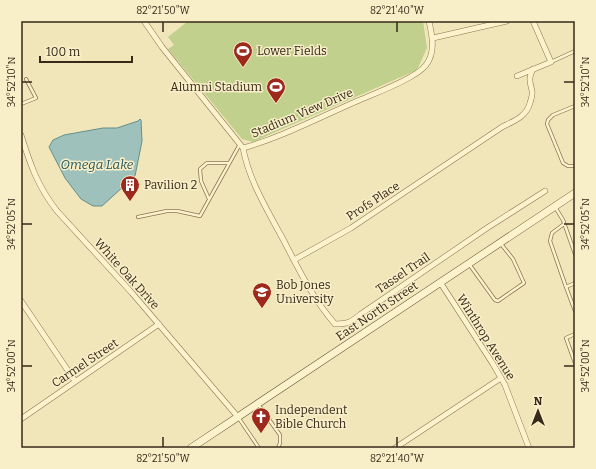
<svg xmlns="http://www.w3.org/2000/svg" width="596" height="469" font-family="Bitter,serif">
  <rect width="100%" height="100%" fill="#f1e6b9"/>
  <!-- green -->
  <path fill="#c1d08d" d="M188,21H423L427,48L417,70L253,142L242,139L168,49L174,45L168,37Z"/>
  <!-- water -->
  <path fill="#9fc1bb" stroke="#668f89" d="M140,119L141,120L142,141L135,176L102,206H93L81,199L65,178L49,147L53,140L64,135L103,128H117L138,121Z"/>
  <g fill="none" stroke-linecap="round" stroke-linejoin="round">
    <defs>
      <path id="lane" d="M551,62L575,51
        M21,104L36,98L26,79
        M575,106L553,115L548,120L547,124L563,163L568,166H575
        M209,199L201,181L200,169L207,163H229
        M555,207L563,220L575,254
        M138,217L167,211H177L200,216L240,144
        M564,224L552,233L550,241L566,287L575,283
        M469,264L495,300L498,301L524,283L513,259L501,244
        M566,287L575,311
        M575,334L566,338L575,363
        M258,404L280,435V443L278,448
        M238,417L259,448"/>
      <path id="street" d="M144,21L162,47L243,148
        M433,38L507,21
        M517,76L551,62L533,21
        M21,135C30,164 38,187 57,211L132,293L238,417
        M243,148C249,181 268,211 284,241C299,270 313,299 335,324C349,324 351,322 361,314L487,228L545,191
        M243,148C283,137 324,115 362,99C378,92 416,78 426,65C436,52 432,35 429,21
        M294,260L351,228L502,127C514,121 526,117 530,103C531,99 533,95 532,91C530,82 528,78 533,69
        M440,282L493,364L505,385L529,448
        M21,301L75,381
        M21,419L159,324
        M395,448L501,378"/>
      <path id="secondary" d="M191,448L575,193"/>
    </defs>
    <!-- lane casing -->
    <use href="#lane" stroke="#897553" stroke-width="4"/>
    <!-- street casing -->
    <use href="#street" stroke="#897553" stroke-width="6"/>
    <!-- secondary casing -->
    <use href="#secondary" stroke="#6b5636" stroke-width="8"/>
    <!-- lane -->
    <use href="#lane" stroke="#fcf3cd" stroke-width="2.5"/>
    <!-- street -->
    <use href="#street" stroke="#fcf3cd" stroke-width="5"/>
    <!-- secondary -->
    <use href="#secondary" stroke="#fcf3cd" stroke-width="7"/>
  </g>
  <!-- ticks -->
  <path fill="none" stroke="#372a19" stroke-width="1.5" d="M163,22V32M397,22V32M22,82H32M564,82H574M22,224H32M564,224H574M22,366H32M564,366H574M163,437V447M397,437V447"/>
  <!-- icons -->
  <defs>
    <symbol id="stadium-pin" viewBox="-11 -11 22 30"><path d="M0 17L-7.5 6A9.5 9.5 0 1 1 7.5 6Z" fill="#9d291d" stroke="#f8efc9"/><path d="M0-5a6.5 5 0 1 0 0 10a6.5 5 0 1 0 0-10ZM-3.5-1.8h7v3.6h-7Z" fill="#fff"/></symbol>
    <symbol id="building-pin" viewBox="-11 -11 22 30"><path d="M0 17L-7.5 6A9.5 9.5 0 1 1 7.5 6Z" fill="#9d291d" stroke="#f8efc9"/><path d="M-4-6H4V6H1V3H-1V6H-4ZM-2.5-4.3h1.7v1.8h-1.7ZM.8-4.3h1.7v1.8H.8ZM-2.5-1h1.7V.8h-1.7ZM.8-1h1.7V.8H.8Z" fill="#fff"/></symbol>
    <symbol id="university-pin" viewBox="-11 -11 22 30"><path d="M0 17L-7.5 6A9.5 9.5 0 1 1 7.5 6Z" fill="#9d291d" stroke="#f8efc9"/><path d="M0-5L7-2L0 1L-7-2ZM-4 1L0 2.5L4 1V4Q0 6-4 4Z" fill="#fff"/></symbol>
    <symbol id="church-pin" viewBox="-11 -11 22 30"><path d="M0 17L-7.5 6A9.5 9.5 0 1 1 7.5 6Z" fill="#9d291d" stroke="#f8efc9"/><path d="M-1.2-6h2.4v3.5h3.3v2.4h-3.3V6h-2.4V-.1h-3.3v-2.4h3.3Z" fill="#fff"/></symbol>
  </defs>
  <g fill-rule="evenodd">
    <use href="#stadium-pin" x="232" y="40" width="22" height="30"/>
    <use href="#stadium-pin" x="265" y="76" width="22" height="30"/>
    <use href="#building-pin" x="119" y="174" width="22" height="30"/>
    <use href="#university-pin" x="251" y="281" width="22" height="30"/>
    <use href="#church-pin" x="250" y="406" width="22" height="30"/>
  </g>
  <g text-anchor="middle" dominant-baseline="central" stroke-width="3" stroke-linejoin="round" paint-order="stroke">
    <!-- poi labels -->
    <g font-size="12" fill="#372a19" stroke="#f8efc9" text-anchor="start">
      <text x="257" y="51">Lower Fields</text>
      <text x="262" y="87" text-anchor="end">Alumni Stadium</text>
      <text x="144" y="185">Pavilion 2</text>
      <text x="276" y="285">Bob Jones<tspan x="276" dy="14">University</tspan></text>
      <text x="275" y="410">Independent<tspan x="275" dy="14">Bible Church</tspan></text>
    </g>
    <!-- street labels -->
    <g font-size="12" fill="#372a19" stroke="#f8efc9">
      <text transform="translate(302 113) rotate(-23)">Stadium View Drive</text>
      <text transform="translate(373 201) rotate(-33)">Profs Place</text>
      <text transform="translate(403 273) rotate(-34)">Tassel Trail</text>
      <text transform="translate(127 274) rotate(48)">White Oak Drive</text>
      <text transform="translate(377 311) rotate(-34)">East North Street</text>
      <text transform="translate(486 337) rotate(58)">Winthrop Avenue</text>
      <text transform="translate(85 363) rotate(-34)">Carmel Street</text>
    </g>
    <!-- water labels -->
    <g font-size="13" font-style="italic" fill="#275658" stroke="#f8efc9">
      <text x="97" y="164">Omega Lake</text>
    </g>
  </g>
  <!-- border -->
  <rect width="596" height="469" fill="none" stroke="#f8efc9" stroke-width="44"/>
  <!-- north arrow -->
  <g transform="translate(538 411)" stroke="#f8efc9" stroke-width="3" paint-order="stroke">
  <path d="M0-3L7 15L0 10L-7 15Z" fill="#372a19"/>
  <text y="-6" font-size="11" font-weight="bold" text-anchor="middle" fill="#372a19">N</text>
  </g>
  <!-- scale -->
  <path d="M40 56v6h92v-6" fill="none" stroke="#372a19" stroke-width="2"/>
  <text x="46" y="56" font-size="12" fill="#372a19" stroke="#f8efc9" stroke-width="3" paint-order="stroke">100 m</text>
  <rect x="22" y="22" width="552" height="425" fill="none" stroke="#372a19" stroke-width="1.5"/>
  <g font-size="10" text-anchor="middle" fill="#372a19">
    <text x="163" y="14">82°21'50"W</text>
    <text x="397" y="14">82°21'40"W</text>
    <text transform="translate(11 82) rotate(-90)" y="4">34°52'10"N</text>
    <text transform="translate(585 82) rotate(-90)" y="4">34°52'10"N</text>
    <text transform="translate(11 224) rotate(-90)" y="4">34°52'05"N</text>
    <text transform="translate(585 224) rotate(-90)" y="4">34°52'05"N</text>
    <text transform="translate(11 366) rotate(-90)" y="4">34°52'00"N</text>
    <text transform="translate(585 366) rotate(-90)" y="4">34°52'00"N</text>
    <text x="163" y="462">82°21'50"W</text>
    <text x="397" y="462">82°21'40"W</text>
  </g>
</svg>
